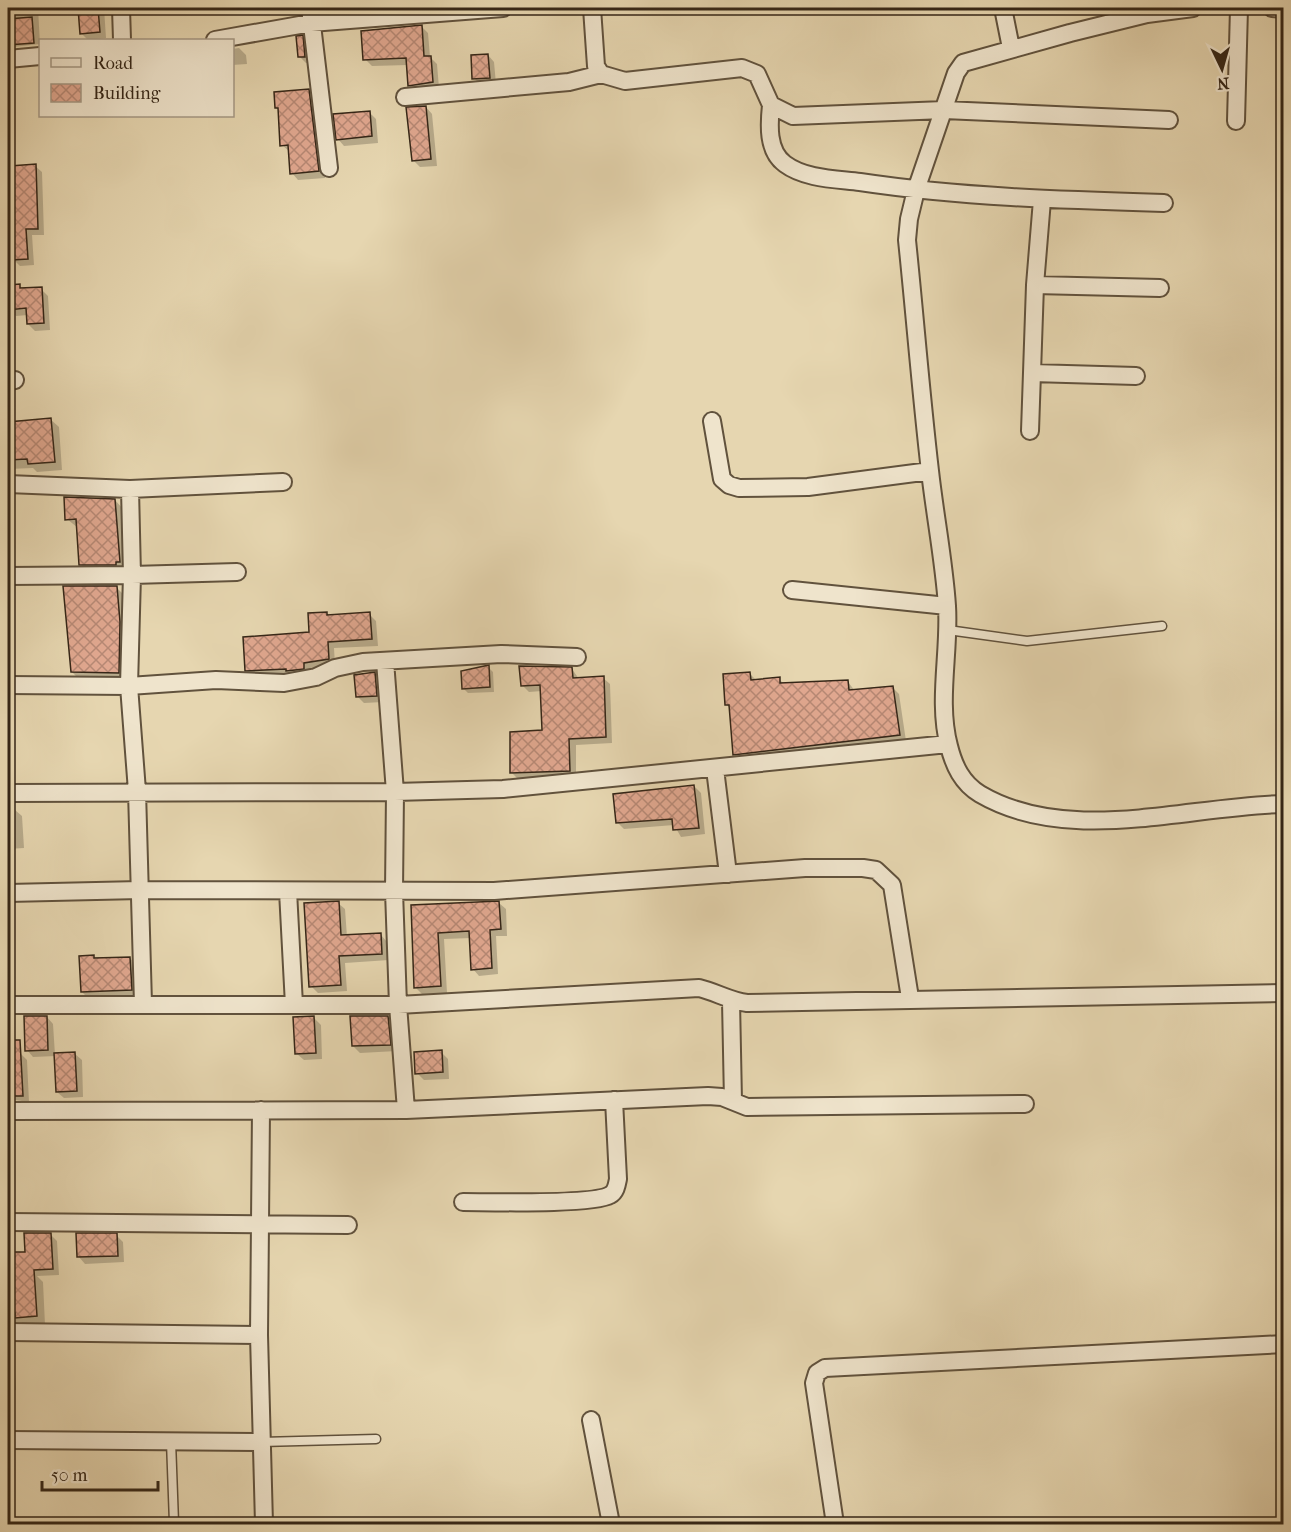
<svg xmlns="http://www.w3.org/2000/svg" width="1291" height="1532" font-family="'IM FELL French Canon',serif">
  <defs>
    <pattern id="building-cross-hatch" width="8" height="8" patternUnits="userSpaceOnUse" patternTransform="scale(1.5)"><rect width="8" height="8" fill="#e0a78f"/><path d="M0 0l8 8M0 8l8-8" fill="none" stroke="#b68874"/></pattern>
  </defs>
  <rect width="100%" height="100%" fill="#e6d6b0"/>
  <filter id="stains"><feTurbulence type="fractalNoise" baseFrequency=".00333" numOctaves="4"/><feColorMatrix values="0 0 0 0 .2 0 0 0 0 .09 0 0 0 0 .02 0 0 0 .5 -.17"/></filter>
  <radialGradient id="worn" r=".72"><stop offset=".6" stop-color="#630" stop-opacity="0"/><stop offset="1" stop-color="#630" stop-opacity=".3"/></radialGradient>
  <!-- shadow -->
  <path fill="#0003" d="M8,8H38L40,44L13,47L8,41Z
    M79,8H104L106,38L88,40L81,33Z
    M421,26L428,33L430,57L437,64L439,88L416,92L409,86L408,65L372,66L365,59Z
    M302,37L309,43L311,63H306L299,56Z
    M239,48L246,55L247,64L232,65V49Z
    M488,55L494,62L496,84L481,85L474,78Z
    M309,91L315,98L325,178L298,180L292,173L290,152L282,145L280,110L277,107Z
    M426,107L432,114L437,166L420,167L413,160Z
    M369,112L376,119L378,143L344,146L338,139Z
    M35,166L42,172L44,235H32L34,265L20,266L13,259Z
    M19,286L24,290L41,289L48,296L50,330L35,331L28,324V315L16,316L10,309Z
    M50,419L59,427L62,470L37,472L33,468L8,469V421Z
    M115,500L123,509L128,570L89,573L80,564L78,528L67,519Z
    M116,587L123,594L126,630L125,679H79L72,672Z
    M8,591L11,594L12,615H8Z
    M369,614L376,621L378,646L334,648L335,665L310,669V675L253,677L246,670L311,633L310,615Z
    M488,667L493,672L494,692L468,693L463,688Z
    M572,669L579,679L603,678L610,684L612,743L576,745V777L518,779L511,772L544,731L542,691L529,692L522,685Z
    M375,673L381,680L383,702L364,703L357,696Z
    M749,673L757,681L779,679L785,685L848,682L855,691L892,687L899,694L906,741L741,761L734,755L731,709L727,705Z
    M694,786L701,793L705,834L681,837L674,825L624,829L617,822Z
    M8,804L22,816L24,848L8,849Z
    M338,903L345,909L347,937L381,935L387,942L389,960L345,963L347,991L318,993L311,986Z
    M499,903L506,909L507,936H496L498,974L479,976L473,969L471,938L444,939L447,993L422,994L415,987L412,906Z
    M80,957L130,958L136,965L138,997L89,999L82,992Z
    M47,1017L53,1024L55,1055L75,1054L82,1060L83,1097L64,1098L57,1092L56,1056L33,1057L27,1050Z
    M388,1017L394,1024L397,1051L360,1053L353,1046Z
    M314,1018L321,1025L322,1059L304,1060L297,1054Z
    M441,1052L448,1059L449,1079L424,1080L417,1073Z
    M20,1053L27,1060L29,1102L8,1099V1054Z
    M50,1234L57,1241L59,1275L37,1276L43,1282L45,1325L25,1326L21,1322L8,1323V1274L31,1273Z
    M116,1235L123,1242L124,1262L85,1264L79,1257Z
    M8,1347L14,1354L16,1390L8,1391Z"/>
  <!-- building -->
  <path fill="url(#building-cross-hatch)" stroke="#352617" stroke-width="1.5" d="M78,8H98L100,32L80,34Z
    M32,17L34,43L8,45V19Z
    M422,25L424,56H431L433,82L408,86L406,58L363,60L361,31Z
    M303,35L305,57H298L296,36Z
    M488,54L490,78L472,79L471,55Z
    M309,89L319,171L290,174L288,145L280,146L278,108H275L274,92Z
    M426,106L431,159L412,161L406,107Z
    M370,111L372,136L336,140L333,114Z
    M36,164L38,229H26L28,259L12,260L10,166Z
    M20,284V288L42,287L44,323L27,324L26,308L8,310V285Z
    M51,418L55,462L28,464L27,459L8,460V422Z
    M64,497L115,499L120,562H116V565H79L76,519L65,520Z
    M63,586H117L120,622L119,673L71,672Z
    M327,612V615L370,612L372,639L328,642L329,659L304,663V669L286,671V669L245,671L243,637L309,632L308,613Z
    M489,665L490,687L462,689L461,671Z
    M519,666L572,667L573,678L604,676L606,737L569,739L570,771L510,773V732L542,730L540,685L521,686Z
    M375,672L377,696L356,697L354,675Z
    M750,672L751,680L780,677V683L848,680L849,690L893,686L900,735L733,755L729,705H725L723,674Z
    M694,785L699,828L673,830L672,819L616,823L613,794Z
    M339,901L341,935L381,933L382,954L339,956L341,985L309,987L304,903Z
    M499,901L501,929L490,930L492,968L471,970L469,931L438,933L441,986L414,988L411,905Z
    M94,955V958L130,957L132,990L81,992L79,956Z
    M24,1016H47L48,1050L25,1051Z
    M314,1016L316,1053L295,1054L293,1017Z
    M350,1016H388L391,1045L352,1046Z
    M8,1040H20L23,1096H9L8,1091Z
    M442,1050L443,1072L415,1074L414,1052Z
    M75,1052L77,1091L56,1092L54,1053Z
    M24,1233H51L53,1269L34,1270L37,1316L15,1318V1313L8,1314V1252H25Z
    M76,1233H117L118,1256L77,1257Z"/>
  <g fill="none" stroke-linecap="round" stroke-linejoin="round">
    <defs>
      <path id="service" d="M948,630L1027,641L1162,626
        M171,1441L174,1523
        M261,1442L376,1439"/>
      <path id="minor" d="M121,8L122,40
        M310,8L329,168
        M592,8L596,66L601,74L625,81L742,68L757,74L771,105L793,116L944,110L1169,120
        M1003,8L1011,48
        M1193,8L1147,14L1070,33L963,63L956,73L916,190L909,219L907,240C915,317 921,394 930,471C935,516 944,561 947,606C950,651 937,702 949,746C954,766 962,783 980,794C1069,846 1186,806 1284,804
        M1272,8L1284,9
        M215,40L311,23L503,8
        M8,59L40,56
        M405,97L569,82L601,74
        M771,105C769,124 767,151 785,164C805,179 836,179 860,182C960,197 1062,200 1164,203
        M1236,121L1239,8
        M1035,285L1160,288
        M1032,373L1136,376
        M8,381L15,380
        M712,421L722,479L729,485L739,488L808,487L930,471
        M1030,431L1035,285L1042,200
        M8,484L130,489L283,482
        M130,489L132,575L237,572
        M8,576L132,575L129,686L137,791L143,1004
        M792,590L947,606
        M385,661L395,792L394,891L398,1005L406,1110
        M8,685L129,686L216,680L284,683L316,677L335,668L363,662L501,654L577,657
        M715,769L728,874
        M8,793L395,792L503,789L948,744
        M288,891L294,1005
        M8,893L140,890L494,891L805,868H863L876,870L892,885L910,998
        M731,1001L733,1101
        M8,1005H398L699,988C716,992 730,1001 747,1003L1284,993
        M261,1110L259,1335L264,1524
        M8,1111L406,1110L708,1096L722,1097L747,1107L1025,1104
        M463,1202C489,1202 593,1205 610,1195C616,1192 617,1184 618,1179L614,1100
        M8,1222L348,1225
        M8,1332L259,1335
        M591,1420L611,1524
        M8,1440L261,1442
        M835,1524L814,1383L817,1373L825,1368L1284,1344"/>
    </defs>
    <!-- service casing -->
    <use href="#service" stroke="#61523d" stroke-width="11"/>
    <!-- minor casing -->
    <use href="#minor" stroke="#61523d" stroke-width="20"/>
    <!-- service -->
    <use href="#service" stroke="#efe4cc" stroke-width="8"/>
    <!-- minor -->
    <use href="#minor" stroke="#efe4cc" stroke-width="16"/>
  </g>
  <!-- margin -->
  <rect width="1291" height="1532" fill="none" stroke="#e6d6b0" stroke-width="30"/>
  <rect x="9" y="9" width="1273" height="1514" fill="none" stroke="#352617" stroke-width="3"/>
  <rect x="15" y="15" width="1261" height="1502" fill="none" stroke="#352617" stroke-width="1.5"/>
  <!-- legend -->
  <rect x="39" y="39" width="195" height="78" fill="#efe4cc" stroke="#a59884" stroke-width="1.5"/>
  <rect x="51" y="58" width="30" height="9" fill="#efe4cc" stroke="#a59884" stroke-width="1.5"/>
  <text x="93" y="69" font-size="18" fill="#352617">Road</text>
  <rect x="51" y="84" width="30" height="18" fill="url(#building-cross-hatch)" stroke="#a59884" stroke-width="1.5"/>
  <text x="93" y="99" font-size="18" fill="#352617">Building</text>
  <!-- north arrow -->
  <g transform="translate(1222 69) rotate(175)" stroke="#efe4cc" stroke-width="4.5" paint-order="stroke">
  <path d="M0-4.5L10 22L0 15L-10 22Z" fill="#352617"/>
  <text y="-9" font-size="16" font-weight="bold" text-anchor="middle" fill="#352617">N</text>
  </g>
  <!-- scale -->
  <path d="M42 1481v9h116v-9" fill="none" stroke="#352617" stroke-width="3"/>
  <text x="51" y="1481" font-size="18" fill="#352617" stroke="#efe4cc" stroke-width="4.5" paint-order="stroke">50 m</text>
  <rect width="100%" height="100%" filter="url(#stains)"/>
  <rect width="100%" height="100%" fill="url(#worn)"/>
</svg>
